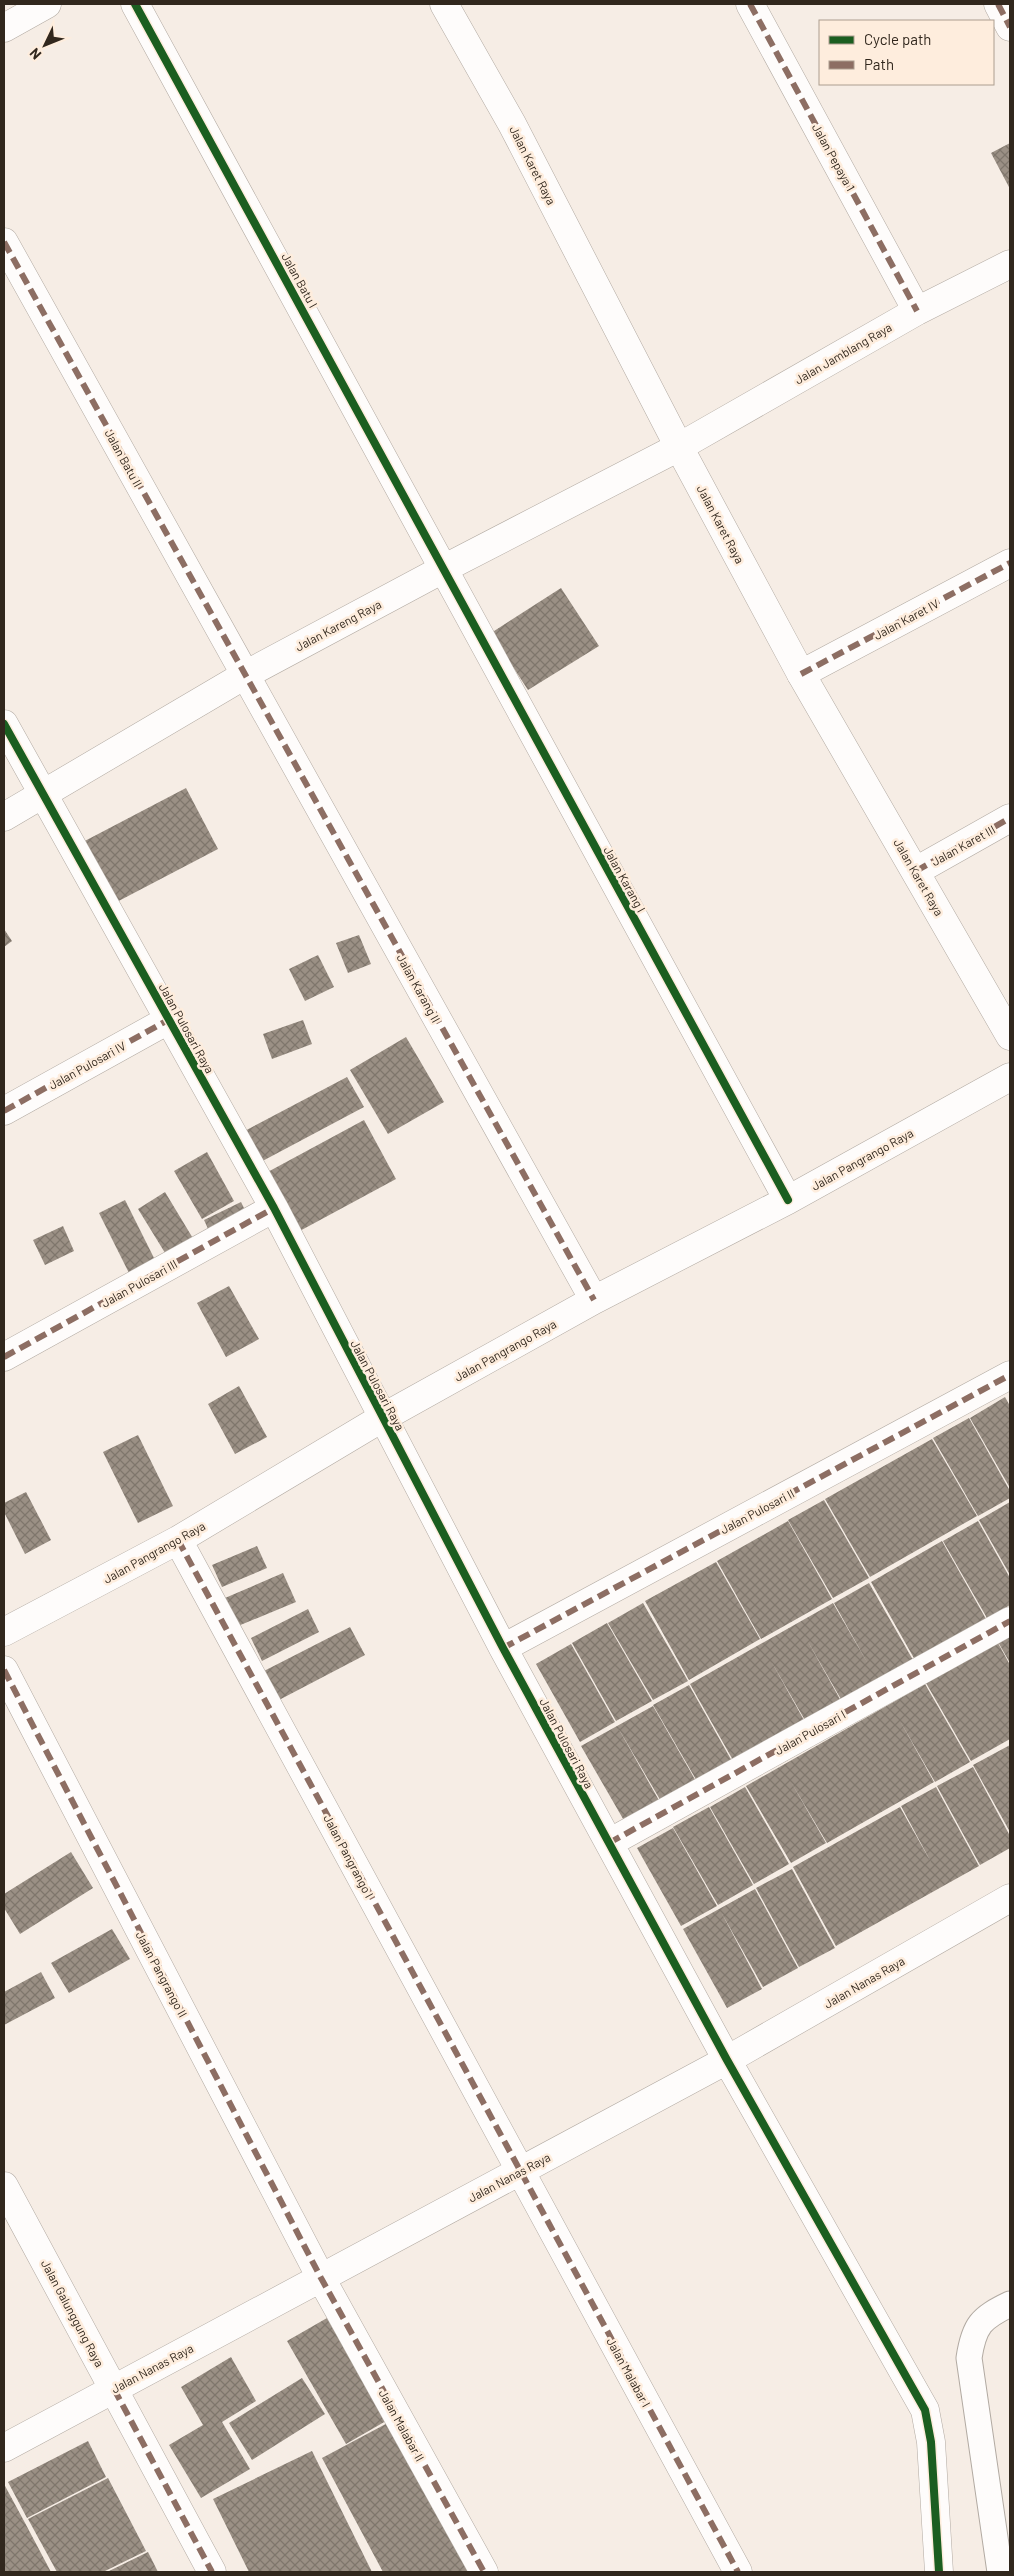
<svg xmlns="http://www.w3.org/2000/svg" width="1014" height="2576" font-family="Barlow,sans-serif">
  <defs>
    <pattern id="building-cross-hatch" width="8" height="8" patternUnits="userSpaceOnUse" patternTransform="scale(1.25)"><rect width="8" height="8" fill="#9b9085"/><path d="M0 0l8 8M0 8l8-8" fill="none" stroke="#7f766c"/></pattern>
  </defs>
  <rect width="100%" height="100%" fill="#f6ede5"/>
  <!-- building -->
  <path fill="url(#building-cross-hatch)" d="M1010,143V189L991,153Z
    M561,588L599,646L528,690L491,633Z
    M186,788L218,849L111,905L79,844Z
    M4,929L12,941L4,947Z
    M359,935L371,964L348,973L336,943Z
    M318,955L334,987L305,1001L289,969Z
    M303,1020L312,1044L272,1059L263,1034Z
    M406,1037L444,1102L388,1134L350,1070Z
    M347,1077L364,1107L255,1165L239,1134Z
    M364,1120L396,1179L296,1233L264,1174Z
    M207,1152L234,1201L202,1219L174,1171Z
    M165,1192L197,1245L170,1261L138,1209Z
    M125,1200L157,1264L131,1277L99,1213Z
    M241,1202L247,1214L209,1231L204,1220Z
    M63,1226L74,1251L45,1265L33,1240Z
    M229,1286L259,1339L226,1357L197,1303Z
    M239,1386L267,1437L235,1454L208,1404Z
    M1005,1397L1010,1406V1488L970,1418Z
    M969,1418L1010,1491V1498L978,1516L933,1438Z
    M138,1435L173,1506L138,1523L103,1452Z
    M932,1439L977,1516L870,1577L825,1499Z
    M26,1492L51,1540L25,1554L4,1512V1503Z
    M824,1500L869,1578L833,1598L788,1520Z
    M1010,1502V1575L979,1520Z
    M788,1521L832,1599L761,1639L717,1561Z
    M978,1521L1010,1578V1605L987,1618L943,1541Z
    M942,1541L986,1619L915,1660L871,1582Z
    M257,1546L267,1568L222,1587L212,1565Z
    M716,1562L760,1639L689,1680L645,1601Z
    M283,1573L296,1602L238,1626L225,1598Z
    M869,1583L913,1660L842,1701L807,1640L841,1701L806,1722L771,1661L805,1722L734,1762L690,1684L833,1603L868,1664L834,1603Z
    M643,1603L688,1681L653,1700L608,1623Z
    M308,1609L319,1632L262,1661L251,1638Z
    M607,1623L652,1701L616,1721L572,1643Z
    M350,1627L365,1655L279,1700L264,1671Z
    M1010,1636V1663L998,1642Z
    M998,1643L1010,1665V1739L971,1761L926,1683Z
    M571,1644L615,1722L580,1742L536,1664Z
    M925,1684L970,1762L935,1782L900,1721L934,1782L827,1843L791,1782L826,1843L791,1863L746,1786Z
    M689,1685L733,1763L698,1783L653,1705Z
    M653,1706L697,1783L662,1803L617,1726Z
    M617,1726L661,1804L626,1824L581,1746Z
    M1010,1745V1832L973,1765Z
    M973,1767L1010,1836V1848L980,1865L937,1786Z
    M745,1787L789,1864L754,1884L710,1807Z
    M936,1787L979,1866L836,1946L793,1867L900,1807L932,1864L901,1806Z
    M709,1807L753,1885L718,1905L673,1827Z
    M673,1828L717,1906L681,1926L637,1848Z
    M71,1852L93,1888L20,1934L4,1908V1894Z
    M792,1869L835,1948L799,1967L756,1888Z
    M755,1889L798,1968L763,1987L721,1912L762,1989L727,2008L683,1929Z
    M112,1929L130,1959L69,1993L51,1963Z
    M41,1972L55,1998L4,2025V1992Z
    M327,2318L386,2421L346,2444L287,2341Z
    M231,2357L256,2401L222,2422L250,2469L201,2498L169,2445L203,2425L181,2387Z
    M302,2378L325,2414L252,2460L229,2423Z
    M397,2418L480,2572H383L322,2458Z
    M88,2441L106,2477L27,2518L8,2482Z
    M312,2451L372,2572H249L213,2499Z
    M108,2478L146,2551L103,2572H57L28,2519Z
    M4,2484L24,2521L51,2572H4Z
    M148,2552L158,2572H107Z"/>
  <g fill="none" stroke-linecap="round" stroke-linejoin="round">
    <defs>
      <path id="service" d="M1000,2572L969,2358C974,2325 981,2318 1010,2304"/>
      <path id="minor" d="M135,4L788,1200
        M750,4L917,311
        M998,4L1010,27
        M4,28L47,4
        M4,242L594,1300
        M801,674L1010,563
        M4,724L274,1208L503,1648L727,2060L925,2410L931,2442L939,2572
        M4,817L245,675L445,568L679,447L917,311L1010,264
        M916,871L1010,818
        M4,1111L170,1019
        M4,1357L274,1208
        M178,1540L738,2572
        M4,1632L178,1540L382,1418L594,1300L788,1200L1010,1077
        M503,1648L1010,1375
        M4,1670L321,2278L484,2572
        M609,1843L1010,1621
        M4,2186L212,2572
        M4,2448L727,2060L1010,1898"/>
      <path id="tertiary" d="M444,4L512,124L679,447L801,674L1010,1036"/>
    </defs>
    <!-- service casing -->
    <use href="#service" stroke="#b2aaa2" stroke-width="27"/>
    <!-- minor casing -->
    <use href="#minor" stroke="#b2aaa2" stroke-width="29"/>
    <!-- tertiary casing -->
    <use href="#tertiary" stroke="#b2aaa2" stroke-width="29"/>
    <!-- service -->
    <use href="#service" stroke="#fefcfb" stroke-width="25"/>
    <!-- minor -->
    <use href="#minor" stroke="#fefcfb" stroke-width="28"/>
    <!-- tertiary -->
    <use href="#tertiary" stroke="#fefcfb" stroke-width="28"/>
    <!-- quiet -->
    <path stroke="#8d6e63" stroke-width="6" stroke-dasharray="12 6" stroke-linecap="butt" d="M750,4L917,311
      M998,4L1010,27
      M4,242L594,1300
      M801,674L1010,563
      M916,871L1010,818
      M4,1111L170,1019
      M4,1357L274,1208
      M178,1540L738,2572
      M503,1648L1010,1375
      M4,1670L321,2278L484,2572
      M609,1843L1010,1621
      M114,2389L212,2572"/>
    <defs>
      <path id="cycleway" d="M135,4L788,1200
        M4,724L274,1208L503,1648L727,2060L925,2410L931,2442L939,2572"/>
    </defs>
    <!-- cycleway casing -->
    <use href="#cycleway" stroke="#feeddd" stroke-width="11"/>
    <!-- cycleway -->
    <use href="#cycleway" stroke="#1b5e20" stroke-width="8"/>
  </g>
  <g text-anchor="middle" dominant-baseline="central" stroke-width="5" stroke-linejoin="round" paint-order="stroke">
    <!-- street labels -->
    <g font-size="12" fill="#31271d" stroke="#feeddd">
      <text transform="translate(834 157) rotate(61)">Jalan Pepaya 1</text>
      <text transform="translate(533 165) rotate(63)">Jalan Karet Raya</text>
      <text transform="translate(300 280) rotate(61)">Jalan Batu I</text>
      <text transform="translate(843 353) rotate(-30)">Jalan Jamblang Raya</text>
      <text transform="translate(124 458) rotate(61)">Jalan Batu II</text>
      <text transform="translate(721 524) rotate(62)">Jalan Karet Raya</text>
      <text transform="translate(906 619) rotate(-28)">Jalan Karet IV</text>
      <text transform="translate(338 625) rotate(-28)">Jalan Kareng Raya</text>
      <text transform="translate(963 845) rotate(-29)">Jalan Karet III</text>
      <text transform="translate(919 877) rotate(60)">Jalan Karet Raya</text>
      <text transform="translate(625 879) rotate(61)">Jalan Karang I</text>
      <text transform="translate(419 988) rotate(61)">Jalan Karang II</text>
      <text transform="translate(187 1028) rotate(61)">Jalan Pulosari Raya</text>
      <text transform="translate(87 1065) rotate(-29)">Jalan Pulosari IV</text>
      <text transform="translate(862 1159) rotate(-29)">Jalan Pangrango Raya</text>
      <text transform="translate(139 1283) rotate(-29)">Jalan Pulosari III</text>
      <text transform="translate(505 1350) rotate(-29)">Jalan Pangrango Raya</text>
      <text transform="translate(378 1385) rotate(62)">Jalan Pulosari Raya</text>
      <text transform="translate(757 1511) rotate(-28)">Jalan Pulosari II</text>
      <text transform="translate(154 1552) rotate(-29)">Jalan Pangrango Raya</text>
      <text transform="translate(810 1732) rotate(-29)">Jalan Pulosari I</text>
      <text transform="translate(567 1743) rotate(62)">Jalan Pulosari Raya</text>
      <text transform="translate(349 1856) rotate(62)">Jalan Pangrango I</text>
      <text transform="translate(162 1974) rotate(62)">Jalan Pangrango II</text>
      <text transform="translate(864 1982) rotate(-30)">Jalan Nanas Raya</text>
      <text transform="translate(509 2177) rotate(-28)">Jalan Nanas Raya</text>
      <text transform="translate(73 2313) rotate(62)">Jalan Galunggung Raya</text>
      <text transform="translate(152 2368) rotate(-28)">Jalan Nanas Raya</text>
      <text transform="translate(629 2372) rotate(61)">Jalan Malabar I</text>
      <text transform="translate(402 2425) rotate(61)">Jalan Malabar II</text>
    </g>
  </g>
  <!-- border -->
  <rect width="1014" height="2576" fill="none" stroke="#31271d" stroke-width="10"/>
  <!-- legend -->
  <rect x="819" y="20" width="175" height="65" fill="#feeddd" stroke="#ac9e90"/>
  <rect x="829" y="36" width="25" height="8" fill="#1b5e20" stroke="#ac9e90"/>
  <text x="864" y="45" font-size="15" fill="#31271d">Cycle path</text>
  <rect x="829" y="61" width="25" height="8" fill="#8d6e63" stroke="#ac9e90"/>
  <text x="864" y="70" font-size="15" fill="#31271d">Path</text>
  <!-- north arrow -->
  <g transform="translate(45 45) rotate(227)" stroke="#feeddd" stroke-width="4" paint-order="stroke">
  <path d="M0-4L9 19L0 12L-9 19Z" fill="#31271d"/>
  <text y="-8" font-size="14" font-weight="bold" text-anchor="middle" fill="#31271d">N</text>
  </g>
</svg>
